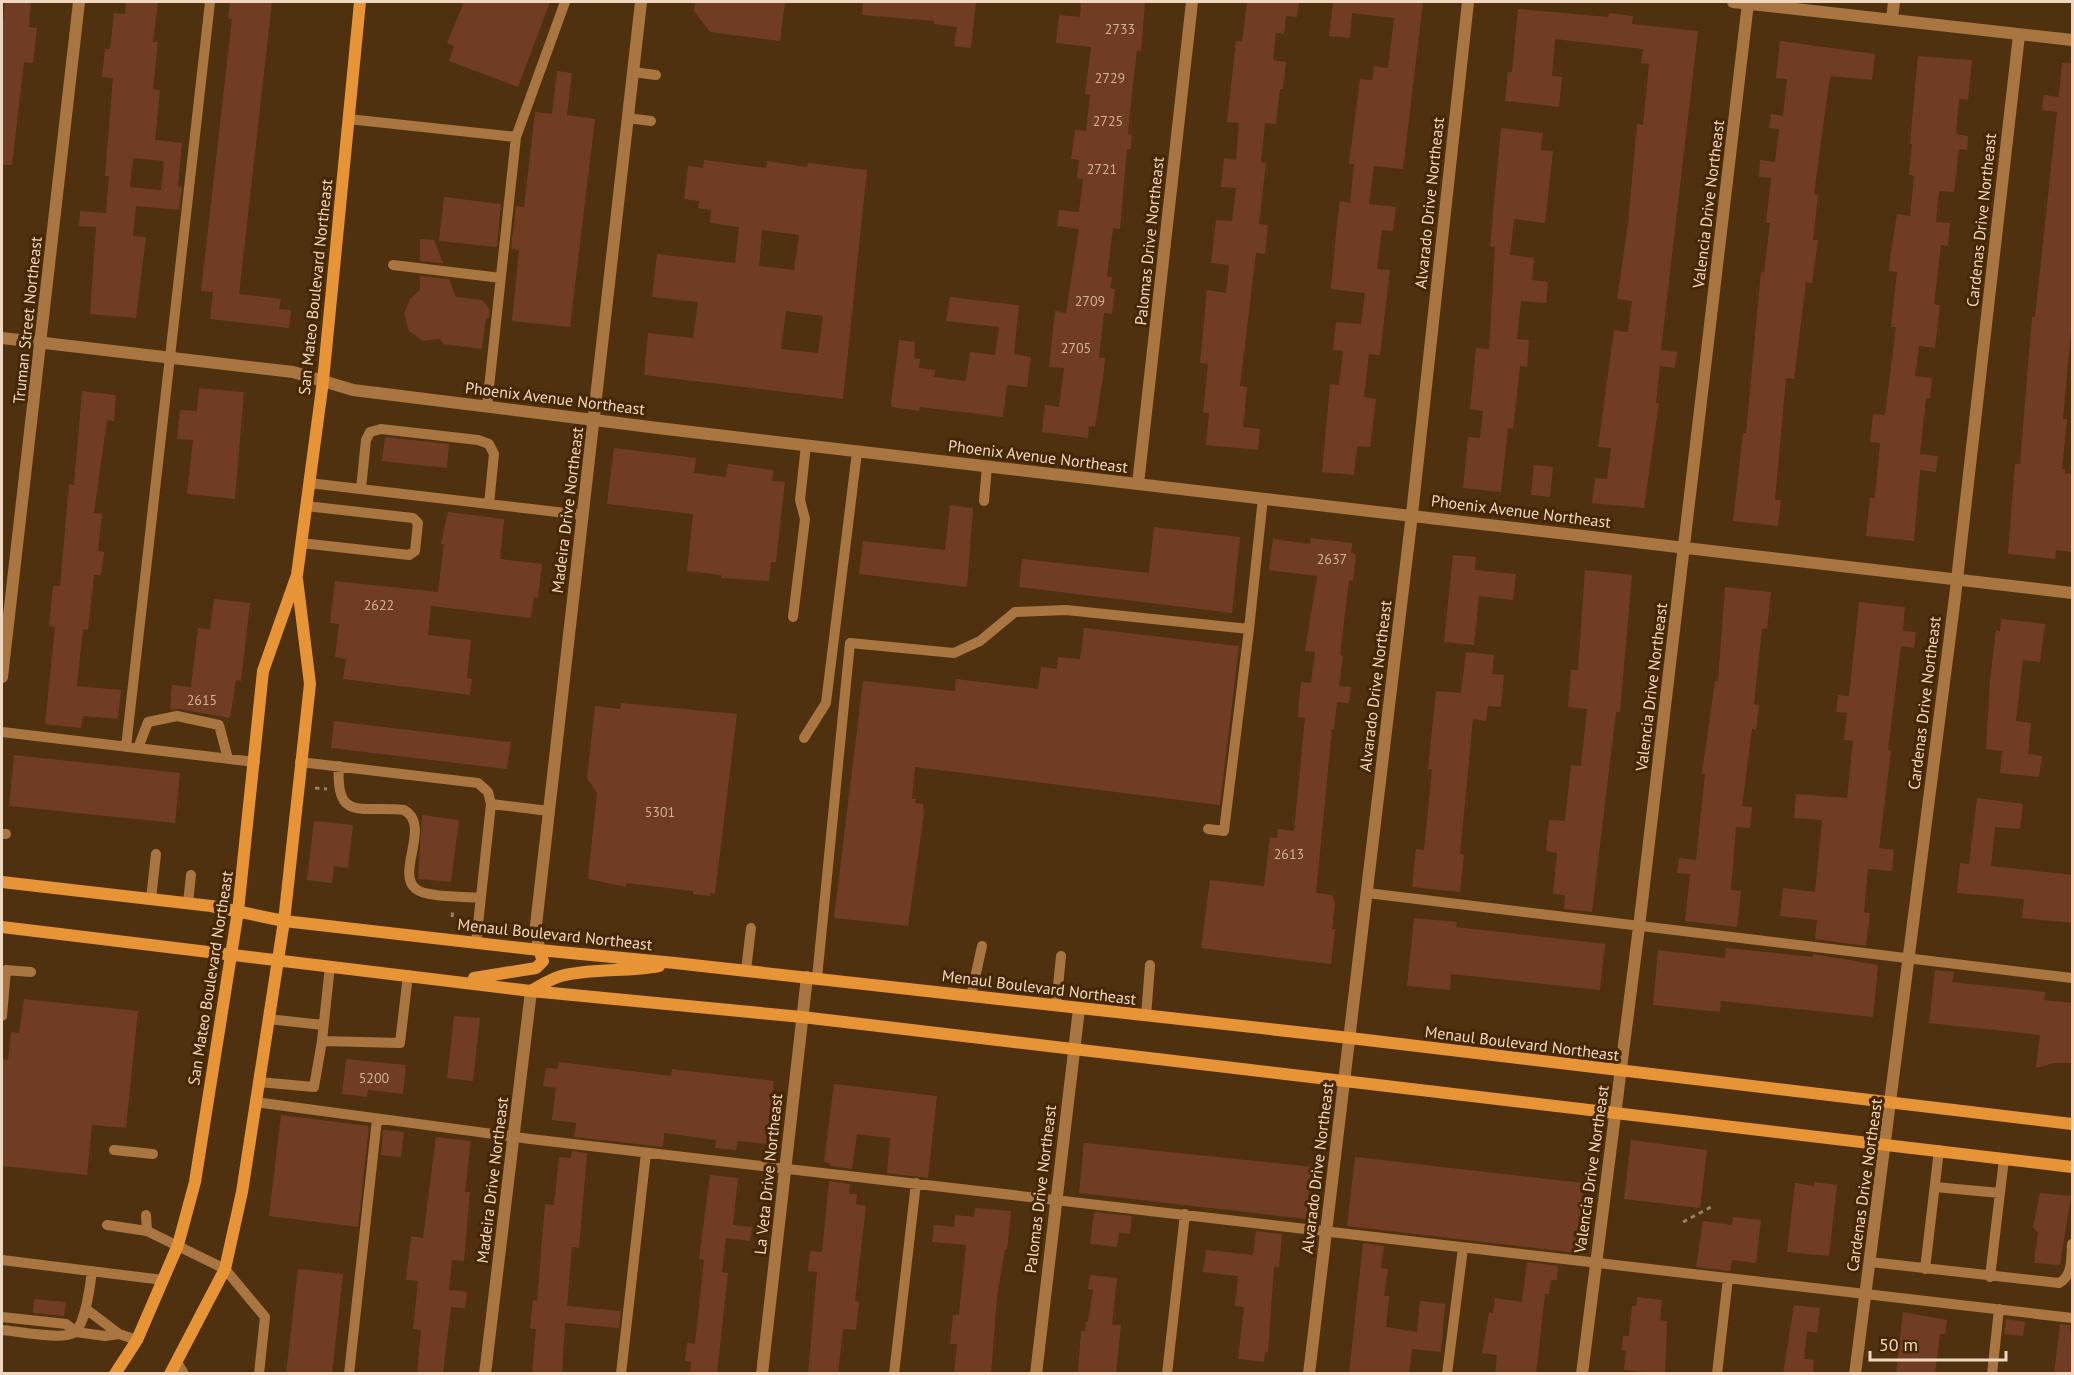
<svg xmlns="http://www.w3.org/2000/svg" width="2074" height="1375" font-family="'PT Sans',sans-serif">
  <rect width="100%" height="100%" fill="#50310f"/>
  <!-- building -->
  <path fill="#703c24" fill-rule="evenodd" d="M5,2H31L29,27L37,28L33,63L24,62L12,165H2V30Z
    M126,2H158L153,42H158L153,89L160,90L155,140L182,143L178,186L182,187L179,210L136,206L133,236L146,237L136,318L90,314L96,227L79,226L80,211L106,213L109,176H105L113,78L102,77L105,49H110L114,13L125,14ZM133,158L164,161L161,190L130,187Z
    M230,2H272L239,294L281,299L279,309L291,310L289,328L210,319L213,292L201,291L232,19L228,18Z
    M464,2H550L518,87L449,61L454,46L447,43Z
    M695,2H785L780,41L710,32L694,11Z
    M863,2H976L971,48L954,46L957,27L934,24V21L862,15Z
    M1081,2H1145L1141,51L1137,50L1130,112L1128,134L1132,135L1131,149H1127L1120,229L1113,228L1107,277H1112L1110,288L1115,289L1112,314L1104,313L1099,358H1105L1103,377L1095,427L1089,426L1088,438L1042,432L1045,405L1059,407L1064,368L1049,367L1055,311L1066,313L1079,229L1057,226L1059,210L1079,212L1083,179L1077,178L1079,160L1071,159L1075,130L1086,131L1090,95L1085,94L1091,47L1056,43L1059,15L1080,17Z
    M1247,2H1299L1297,17L1286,16L1284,34L1276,33L1273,60L1286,62L1283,89H1280L1276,124L1265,123L1261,162L1266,163L1259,224L1268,225L1265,254L1256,253L1240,386L1247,387L1243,427L1260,429L1258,450L1206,445L1209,413H1203L1208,364L1200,363L1207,290L1226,293L1229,265L1211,263L1216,220L1232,221L1236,188L1221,187L1224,158L1236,160L1239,123L1227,122L1236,41L1242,42Z
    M1333,2H1423L1403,169L1374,166L1369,204L1396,207L1393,231L1382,230L1377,269L1390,270L1380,355L1369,354L1364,397L1376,399L1370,447L1357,446L1354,475L1322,472L1330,384L1339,385L1343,351L1333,350L1336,322L1361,324L1365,293L1331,289L1337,224L1340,201L1350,203L1354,164H1349L1360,79L1372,80L1374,66L1388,68L1394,18L1352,13L1350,38L1329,36Z
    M1518,9L1608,17L1609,13L1633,16L1632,24L1698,31L1661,350L1677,352L1675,368L1660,366L1656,403H1659L1644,508L1592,503L1595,478L1607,479L1611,448L1598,447L1614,330L1628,332L1632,301L1617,299L1628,224L1637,124L1643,125L1649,64L1641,63L1643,49L1555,39L1552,76L1562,77L1559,107L1505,101L1508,72H1512Z
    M1780,41L1875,54L1872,80L1831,76L1829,83L1814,194L1818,195L1813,240H1818L1812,283L1806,282L1794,379L1786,378L1775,500H1781L1778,526L1733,521L1743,433H1746L1761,272H1764L1770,223H1766L1771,178L1759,177L1760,160L1775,162L1779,129L1769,128L1771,114L1783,116L1787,79L1776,78Z
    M1918,56L1972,60L1968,100L1959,99L1956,134L1968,136L1967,150L1959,149L1954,192L1939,191L1936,222L1950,223L1948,246L1941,245L1934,304L1940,305L1935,348L1919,346L1915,376L1932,378L1930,398H1926L1920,454L1938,456L1936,472L1920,470L1914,541L1866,536L1870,498H1875L1880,443L1870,442L1873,414L1885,415L1896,327H1891L1897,272L1889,271L1890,258L1897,214L1910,216L1914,176L1909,175L1912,144H1910Z
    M2062,63H2073V308L2063,419H2067L2062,469H2065V473L2073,474V552L2056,550L2055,559L2008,554L2015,464H2020L2032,317H2035L2057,112L2042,110L2044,95L2059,97Z
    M557,71L572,73L567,115L595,119L570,327L512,321L519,250L511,249L516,206L524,207L535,112L552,114Z
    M1501,128L1543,133L1541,150L1553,151L1545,223L1514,219L1510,255L1534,258L1532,280L1548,282L1546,303L1521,301L1517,339L1529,340L1527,367L1520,366L1513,429L1508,428L1501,492L1463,488L1468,437L1480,438L1483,411L1470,409L1476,348L1489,349L1495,247L1490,246Z
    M704,160L766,168L767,161L807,167L808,163L867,170L843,399L644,375L648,333L693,338L698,302L652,297L657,254L735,263L739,227L710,223L711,210L698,208L699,201L684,199L688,166L703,168ZM762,230L799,235L794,270L759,266ZM786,311L823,316L818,353L781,349Z
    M444,197L501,204L497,247L439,241Z
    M420,239L434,240L443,263L420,261Z
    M420,276L449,279L456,297L482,300L490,310L489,318H486L482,349L443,344L440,339L423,341L409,331L404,314L410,299L420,290Z
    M950,297L1019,305L1014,354L1031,357L1027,387L1007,385L1003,417L920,407L919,411L892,407L891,404L899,340L915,342L914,358L920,359L919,368L935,370L934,377L966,381L970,352L995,355L999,327L946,321Z
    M199,388L244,392L235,499L187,494L193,440L177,439L180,410L197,411Z
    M82,391L116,395L114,421L107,420L94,513L102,514L98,551L104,552L101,575H94L88,630L83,629L77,686L121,690L118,719L83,716L81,728L45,724L55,627L49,626L53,586H60L69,484L74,485Z
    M385,437L449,444L447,468L382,461Z
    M614,448L696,458L694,473L726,477L728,464L773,470L772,481L785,482L776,562H771L769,581L721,578V575L687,571L693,514L607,504Z
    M1534,465L1553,467L1550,497L1531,495Z
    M950,505L973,508L967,587L859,574L863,541L945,550Z
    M448,512L504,519L500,559L542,564L538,598L534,597L531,618L431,606L428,635L471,640L467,678L472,679L470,695L343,679L346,659L335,657L339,624L330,623L335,581L438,592L444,544H441Z
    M1154,527L1240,537L1232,613L1019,587L1022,559L1149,573Z
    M1311,538L1352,543L1351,553L1356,554L1353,581L1349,580L1340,655L1343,656L1339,686L1351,687L1349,703L1337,702L1334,729H1332L1316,893L1332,895L1335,903L1332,929H1335L1331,964L1201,948L1210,880L1264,886L1270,837L1277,838L1278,829L1294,831L1305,718L1298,717L1299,702L1301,682L1311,683L1315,652L1305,651L1317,576L1269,570V568L1273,539L1310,544Z
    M1453,555L1476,557L1475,570L1516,574L1513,600L1479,596L1474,645L1444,642Z
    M1585,570L1632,575L1620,712H1616L1592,912L1564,909L1565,895L1553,894L1557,853L1546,851L1549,820L1565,821L1571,765L1581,766L1587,709L1568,707L1571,670H1578Z
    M1725,587L1771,592L1767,629L1762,628L1754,704L1759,705L1756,730L1752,729L1742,806L1752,807L1750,828L1736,827L1731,890L1741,891L1737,927L1685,921L1690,874L1677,873L1679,858L1696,860L1705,774H1702L1715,681H1718Z
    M214,599L250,603L241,681L236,680L230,718L179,709L170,710L172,685L191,687L198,628L210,629Z
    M1859,602L1905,607L1903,631L1916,632L1914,648L1901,646L1888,750L1891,751L1879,848L1894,850L1892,871L1868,869L1864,912L1870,913L1866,946L1815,939L1817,920L1780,916L1783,888L1815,892L1822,820L1794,818L1796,794L1847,798L1853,741L1844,740L1847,713L1836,712L1838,695L1849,696Z
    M2001,619L2045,624L2040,662L2023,660L2016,721L2031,723L2028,754L2042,756L2039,777L2000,773L2002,751L1986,749L1990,680L1996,630L2000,631Z
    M1084,628L1239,646L1220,805L915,767L912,799H916L915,803L923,804L924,813L908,926L834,918L863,681L955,691L956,679L1038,689L1041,667L1057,669L1058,657L1080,659Z
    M1466,652L1494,655L1492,674L1504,675L1501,707L1488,706L1486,721L1473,719L1460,854H1464L1460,892L1412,887L1416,849L1424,850L1432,769H1428L1436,691L1461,693Z
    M621,703L737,714L715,894L710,893V896L693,894V891L626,883V887L588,879L597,793L587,778L595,706L620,709Z
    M334,721L511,742L507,769L331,748Z
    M14,755L180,773L175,823L9,806Z
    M1977,798L2023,804L2020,829L1995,827L1991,866L2073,875V923L2022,918L2024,899L1957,893L1960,863L1969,864Z
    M422,815L459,820L451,882L418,879Z
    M314,821L353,825L348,868L334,866L332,883L307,880Z
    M1414,918L1457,922L1456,927L1605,944L1600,990L1451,974L1450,990L1407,986Z
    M1726,948L1813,957V954L1878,965L1873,1017L1721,1001L1720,1012L1653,1005L1658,950L1725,958Z
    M1935,970L1954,972L1952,982L2045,992L2044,1000L2073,1003V1063H2054L2036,1068L2040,1035L1929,1023Z
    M24,999L138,1011L126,1128L92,1125L87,1175L2,1166V1059L8,1060L11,1032L19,1033Z
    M454,1016L480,1018L473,1081L447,1078Z
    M346,1059L406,1065L403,1094L368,1090L367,1097L342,1094Z
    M559,1062L671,1076L672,1069L774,1081L766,1144L738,1141L736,1150L715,1148L716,1140L664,1133L663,1147L574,1137L576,1123L552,1120L556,1088L543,1086L546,1068L558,1069Z
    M834,1084L937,1096L928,1178L887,1173L890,1138L857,1134L852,1169L831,1166L829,1163L824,1162Z
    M281,1115L369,1126L358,1227L269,1216Z
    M383,1130L404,1132L401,1157L381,1155Z
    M436,1137L471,1141L465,1192H470L464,1261L452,1260L449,1290L467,1292L465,1308L451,1307L443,1374H426L417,1373L421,1330L413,1329L418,1281L406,1280L411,1236L423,1238Z
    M1631,1140L1707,1150L1700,1208L1624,1199Z
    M1084,1143L1312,1167L1306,1219L1079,1193Z
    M572,1151L587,1153L579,1248L572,1247L567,1306L621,1311L619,1328L565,1323L562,1374H532L536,1329L530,1328L533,1300L537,1301L545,1204L554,1205L559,1157L571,1158Z
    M1355,1157L1584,1183L1576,1253L1347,1226Z
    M710,1175L738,1178L733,1225L752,1227L750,1241L726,1238L722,1272L728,1273L717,1374H690L691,1362L685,1361L687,1343L695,1344L704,1260L699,1259Z
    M829,1181L850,1184L849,1194H857L856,1204L866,1206L855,1301L859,1302L856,1330L843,1329L838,1374H808L817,1272L808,1271L810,1251L822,1252Z
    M1815,1182L1837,1185L1829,1256L1787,1252L1795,1183L1814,1186Z
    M2040,1193L2071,1196L2060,1265L2034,1263L2038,1233L2033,1227Z
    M975,1208L1011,1211L1007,1249H1005L997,1297L991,1374H954L957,1344H950L953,1315H959L966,1245L932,1242L934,1225L954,1227L955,1215L974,1217Z
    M1094,1212L1132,1216L1130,1234L1119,1233L1117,1247L1090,1244Z
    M1733,1217L1761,1220L1756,1263L1732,1260L1730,1271L1696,1267L1703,1221L1732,1225Z
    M1256,1231L1282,1234L1279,1267H1274L1268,1352H1265L1264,1362L1238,1359L1244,1307L1235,1306L1238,1276L1203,1272L1206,1250L1253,1255Z
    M1363,1243L1384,1246L1381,1268L1388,1269L1384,1296H1389L1386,1327L1417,1332L1420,1301L1445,1304L1441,1352L1412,1349L1409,1374H1349Z
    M1527,1262L1558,1266L1557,1280H1551L1549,1294H1545L1536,1374H1495L1497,1355L1482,1353L1489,1312L1493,1313L1495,1298L1522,1302Z
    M298,1269L343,1274L332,1374H286Z
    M1090,1275L1117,1278L1112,1325H1121L1116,1374H1078L1081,1331H1085L1086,1322H1088L1093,1290L1088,1289Z
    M1637,1297L1662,1300L1660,1320L1667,1321L1665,1374L1624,1370L1626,1351L1622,1350L1623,1336H1629L1632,1306H1636Z
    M34,1299L66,1302L64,1316L33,1313Z
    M1794,1305L1820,1308L1817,1333L1807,1331L1804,1359L1814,1360L1813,1374H1783Z
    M1903,1312L1947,1320L1945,1334H1940L1935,1374H1896Z
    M2006,1319L2025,1322L2023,1336L2004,1334Z
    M2060,1324L2070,1325L2073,1374H2054Z"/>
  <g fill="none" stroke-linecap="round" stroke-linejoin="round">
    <!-- path -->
    <path stroke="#9c8064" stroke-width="3" stroke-dasharray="4.5 4.5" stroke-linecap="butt" d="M315,788L327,789
      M452,917L453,909
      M1683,1222L1711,1207"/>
    <!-- service -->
    <path stroke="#a97540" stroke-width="10" d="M633,72L656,75
      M627,118L651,121
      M348,119L516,137
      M393,265L501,278
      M487,406L516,137L565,2
      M309,483L583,515
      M361,489L366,440L370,432L381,429L478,440L489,444L494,454L489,504
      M984,501L987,466
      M301,543L409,555L415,551L418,523L413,518L306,506
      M793,617L805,519L800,500L806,445
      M2,732L255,762
      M804,738L826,703L857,452
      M126,747L210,2
      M138,748L148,722L177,716L219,725L228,759
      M300,762L478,783L488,792L491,804L476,943
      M339,766C335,823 362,805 404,810C432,825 395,873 416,889C427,898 465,896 481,898
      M491,804L549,811
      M1208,829L1224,831L1249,629
      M2,834H6
      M1367,893L2072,978
      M151,899L156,854
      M188,903L191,875
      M746,970L751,928
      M817,978L850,643L954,653L980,641L1015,612L1066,610L1249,629L1263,498
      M971,996L982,946
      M1056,1006L1061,956
      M2,1016L6,970L31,972
      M1146,1016L1150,965
      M268,1019L323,1025
      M322,1041L330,966
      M259,1082L314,1087L322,1041L400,1043L408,975
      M255,1102L530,1139L2072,1318
      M114,1150L153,1154
      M1935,1187L2000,1193
      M146,1215L147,1231L225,1269L265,1317L259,1374
      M107,1225L147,1231
      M2,1260L163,1280
      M1870,1262L2059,1283C2073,1276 2071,1258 2072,1244
      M1925,1269L1939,1150
      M1990,1277L2004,1159
      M86,1309L119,1334L137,1340
      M2,1317L66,1324L76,1332L105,1336L119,1334
      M2,1330C16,1331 65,1341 75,1332C86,1322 90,1286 92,1271
      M349,1374L377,1119
      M621,1374L646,1153
      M894,1374L916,1183
      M1167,1374L1185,1214
      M1447,1374L1463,1248
      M1717,1374L1728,1278
      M1992,1374L1999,1309"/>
    <!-- minor -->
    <path stroke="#a97540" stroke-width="12" d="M1733,2L2072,40
      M1892,19L1894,2
      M2,338L293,372L353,390L666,429L2072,593
      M1138,484L1192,2
      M2,677L79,2
      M539,950L536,925L540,890L641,2
      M177,1364L183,1374
      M485,1374L531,991
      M762,1374L807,977
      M1036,1374L1079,1009
      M1309,1374L1412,514L1468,2
      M1582,1374L1639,927L1748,3
      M1855,1374L1955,597L2019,35"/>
    <!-- secondary -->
    <path stroke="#e79437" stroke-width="12" d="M2,882L211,906L284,921L539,950L675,963L1350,1038L2072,1124
      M2,927L531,991L802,1017L2072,1167
      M474,978L536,968L543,961L539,950
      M531,991C540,986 550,979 561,976C592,968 627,972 659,966
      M115,1374L137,1340L178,1245L195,1182L238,911L263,671L297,575L323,381L360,2
      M170,1374L225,1269L242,1192L284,921L310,684L297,579"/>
  </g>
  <g text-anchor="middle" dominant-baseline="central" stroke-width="6" stroke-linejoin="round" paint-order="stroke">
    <!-- number labels -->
    <g font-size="14" fill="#d0b099">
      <text x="1120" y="29">2733</text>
      <text x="1110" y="78">2729</text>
      <text x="1108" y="121">2725</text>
      <text x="1102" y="169">2721</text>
      <text x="1090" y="301">2709</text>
      <text x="1076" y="348">2705</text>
      <text x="1332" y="559">2637</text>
      <text x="379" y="605">2622</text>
      <text x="202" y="700">2615</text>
      <text x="660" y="812">5301</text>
      <text x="1289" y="854">2613</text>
      <text x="374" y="1078">5200</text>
    </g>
    <!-- street labels -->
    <g font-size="16" fill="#f0d7c0" stroke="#452703">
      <text transform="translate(1429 203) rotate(-84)">Alvarado Drive Northeast</text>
      <text transform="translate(1708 204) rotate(-83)">Valencia Drive Northeast</text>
      <text transform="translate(1981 220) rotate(-84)">Cardenas Drive Northeast</text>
      <text transform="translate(1149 241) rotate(-84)">Palomas Drive Northeast</text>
      <text transform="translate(315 287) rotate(-84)">San Mateo Boulevard Northeast</text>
      <text transform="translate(27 320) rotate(-84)">Truman Street Northeast</text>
      <text transform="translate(555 398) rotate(7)">Phoenix Avenue Northeast</text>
      <text transform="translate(1038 456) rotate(7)">Phoenix Avenue Northeast</text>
      <text transform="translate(567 510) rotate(-83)">Madeira Drive Northeast</text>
      <text transform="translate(1521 511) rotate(7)">Phoenix Avenue Northeast</text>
      <text transform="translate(1375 686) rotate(-83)">Alvarado Drive Northeast</text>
      <text transform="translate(1651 687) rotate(-83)">Valencia Drive Northeast</text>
      <text transform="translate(1924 703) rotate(-83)">Cardenas Drive Northeast</text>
      <text transform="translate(555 934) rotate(6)">Menaul Boulevard Northeast</text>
      <text transform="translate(210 978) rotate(-81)">San Mateo Boulevard Northeast</text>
      <text transform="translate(1039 987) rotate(7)">Menaul Boulevard Northeast</text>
      <text transform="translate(1522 1043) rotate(7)">Menaul Boulevard Northeast</text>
      <text transform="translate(1317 1168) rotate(-83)">Alvarado Drive Northeast</text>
      <text transform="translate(1591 1169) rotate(-82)">Valencia Drive Northeast</text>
      <text transform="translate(768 1174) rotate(-84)">La Veta Drive Northeast</text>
      <text transform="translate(492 1180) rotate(-83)">Madeira Drive Northeast</text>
      <text transform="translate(1864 1185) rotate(-82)">Cardenas Drive Northeast</text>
      <text transform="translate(1040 1189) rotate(-83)">Palomas Drive Northeast</text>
    </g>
  </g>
  <!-- border -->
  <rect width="2074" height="1375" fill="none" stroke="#f0d7c0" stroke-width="6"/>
  <!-- scale -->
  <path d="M1870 1351v9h136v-9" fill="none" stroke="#f0d7c0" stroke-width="3"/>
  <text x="1879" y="1351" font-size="18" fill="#f0d7c0" stroke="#452703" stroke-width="4.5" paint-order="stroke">50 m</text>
</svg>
